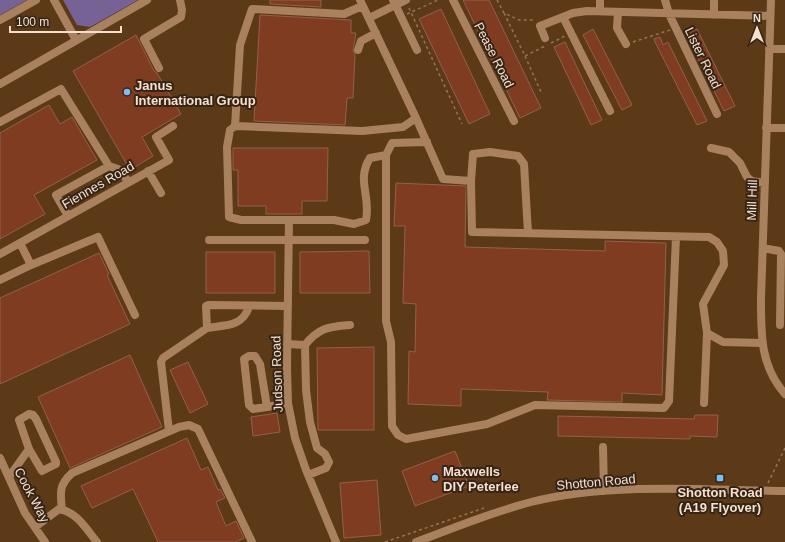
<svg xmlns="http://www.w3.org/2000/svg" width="785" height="542" font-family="Helvetica,sans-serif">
  <rect width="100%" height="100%" fill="#5c3917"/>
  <!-- green -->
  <path fill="#776296" d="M0,0H27L0,15Z
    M63,0H138L90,27L77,25Z"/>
  <!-- building -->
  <path fill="#803c21" stroke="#91614e" d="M270,0H321V7L270,4Z
    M463,0H489L541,108L520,118Z
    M441,9L490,114L469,124L419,19Z
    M260,15L351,20V33H356L353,51L355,54L353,98H347L345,125L254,121Z
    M593,29L632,105L622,110L583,35Z
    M697,29L735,106L724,111L686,34Z
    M136,35L154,71L157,73L181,114L142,137L153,156L130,170L73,71Z
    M660,37L663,45L668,42L707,121L697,125L655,42L654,39Z
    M565,42L602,120L591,125L554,47Z
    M49,105L60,124L72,117L97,160L34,195L45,214L0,239V133Z
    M233,148H328L327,201H302V214H266V206H238V170H233Z
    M396,183L466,186L465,247L605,251V241L666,243L662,395L622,393V402L547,400L548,392L461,389V406L408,404L409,351L415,352L416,304L403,303L405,226H394Z
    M369,251L370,293H300V252Z
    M206,252H275V293H206Z
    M99,253L109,274L107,275L130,324L0,384V298Z
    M374,347V430H318L317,348Z
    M130,355L162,427L70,468L38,397Z
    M188,362L208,404L190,413L170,370Z
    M277,413L280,432L253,436L251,417Z
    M695,415H718L717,437L690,436V439L558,436V416L694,419Z
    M187,438L201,470L208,467L218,490L220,489L225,498L216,502L226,526L236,521L244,538L235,542H158L133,489L92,508L81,486Z
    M455,451L469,486L415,506L402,471Z
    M377,480L381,535L344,538L340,483Z"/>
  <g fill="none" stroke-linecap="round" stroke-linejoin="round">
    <!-- path -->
    <path stroke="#937559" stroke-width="1.5" stroke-dasharray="3 3" stroke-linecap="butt" d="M497,0L504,13L519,20H535
      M409,8L462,124
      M504,13L525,56L545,46
      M407,14L438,0
      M633,42L670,30
      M551,43L565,36
      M525,56L541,92
      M768,483L785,448
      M385,542L484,508"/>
    <!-- minor -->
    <path stroke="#a9815e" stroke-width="8" d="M54,0L76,40
      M360,0L416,118L443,179L471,181L472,232L709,237L717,242L723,251L724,265L703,304L707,333L723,342L761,343
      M393,0L417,50
      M453,0L514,121
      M665,0L669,14L717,114
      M771,0L761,298C761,333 760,366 785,394
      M362,6L344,14L252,9L240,45L235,126L362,131L403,127L416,118
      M600,11V0
      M618,12L617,28L626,44
      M714,15V0
      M563,17L610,111
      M369,18L406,0
      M0,20L36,0
      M545,38L540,26L573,13L587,11L770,16
      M769,49H785
      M358,50L361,41L376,33
      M159,68L144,39L181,17L182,10L180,0
      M0,84L147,0
      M0,122L61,89L109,166
      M235,126L230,130L227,147L229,217L241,220H334L354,224L366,220C371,196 356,180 370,158L386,155
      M766,128H785
      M427,142L392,143L386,155V321L391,342L392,426L398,435L406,439L487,424L535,405L664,408L669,401L676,237
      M711,148L729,152L740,163L747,177L752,181L765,183
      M148,171L161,193
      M471,181L473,154L490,152L518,156L524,164L528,233
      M68,216L56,195L109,166L118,169L128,181
      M289,220L287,367L288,403L295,438L306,470L336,542
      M209,240H365
      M20,243L31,265L98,237L135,315
      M763,248L779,251L781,254L780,325
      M0,254L169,160L156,137L173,126
      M0,280L31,265
      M249,307C242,327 226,325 207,328L206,306L208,305L288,306
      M287,344L305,345L306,390L310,422L317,448L325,454L329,462L326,468L308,475
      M305,345C319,327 329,327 350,325
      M704,403L707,333
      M267,407L253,409L249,405L244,359L249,356H255L260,364L267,407L288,403
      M29,414L33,415L36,419L56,462V464L42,471L29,449L19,420Z
      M169,431L161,362L163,358L207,328
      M603,447L604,491
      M0,458L25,513L45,542
      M9,477L29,449
      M62,510C60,492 59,485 72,473L179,427L189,425L198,429L252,542
      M35,527L59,509C77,512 86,529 97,542
      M416,542C454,528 492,512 531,502C607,482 706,490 785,491"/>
  </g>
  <!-- markers -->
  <g fill="#75c0f6" stroke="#352517" stroke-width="1.5">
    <circle cx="127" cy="92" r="4"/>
    <circle cx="435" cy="478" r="4"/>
    <rect x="716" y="474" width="8" height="8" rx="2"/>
  </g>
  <g text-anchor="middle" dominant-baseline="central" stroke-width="4" stroke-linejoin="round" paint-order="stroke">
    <!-- street labels -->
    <g font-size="13" fill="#f5dfcd" stroke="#352517">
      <text transform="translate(494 55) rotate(63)">Pease Road</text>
      <text transform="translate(703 58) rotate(64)">Lister Road</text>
      <text transform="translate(98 185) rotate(-30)">Fiennes Road</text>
      <text transform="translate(752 200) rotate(-88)">Mill Hill</text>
      <text transform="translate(277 374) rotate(-92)">Judson Road</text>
      <text transform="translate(596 482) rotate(-5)">Shotton Road</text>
      <text transform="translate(32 495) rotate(62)">Cook Way</text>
    </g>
    <!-- poi labels -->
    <g font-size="13" font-weight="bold" fill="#f5dfcd" stroke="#352517" text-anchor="start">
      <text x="135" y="85">Janus<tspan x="135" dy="15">International Group</tspan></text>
      <text x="443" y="471">Maxwells<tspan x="443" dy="15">DIY Peterlee</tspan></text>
      <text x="720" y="492" text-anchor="middle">Shotton Road<tspan x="720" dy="15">(A19 Flyover)</tspan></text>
    </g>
  </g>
  <!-- north arrow -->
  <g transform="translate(757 28)" stroke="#352517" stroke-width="3" paint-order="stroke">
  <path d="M0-3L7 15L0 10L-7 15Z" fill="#f5dfcd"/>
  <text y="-6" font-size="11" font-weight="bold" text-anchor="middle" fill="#f5dfcd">N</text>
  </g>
  <!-- scale -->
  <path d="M10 26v6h111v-6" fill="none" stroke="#f5dfcd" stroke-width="2"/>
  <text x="16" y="26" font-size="12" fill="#f5dfcd" stroke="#352517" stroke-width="3" paint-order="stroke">100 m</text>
</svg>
